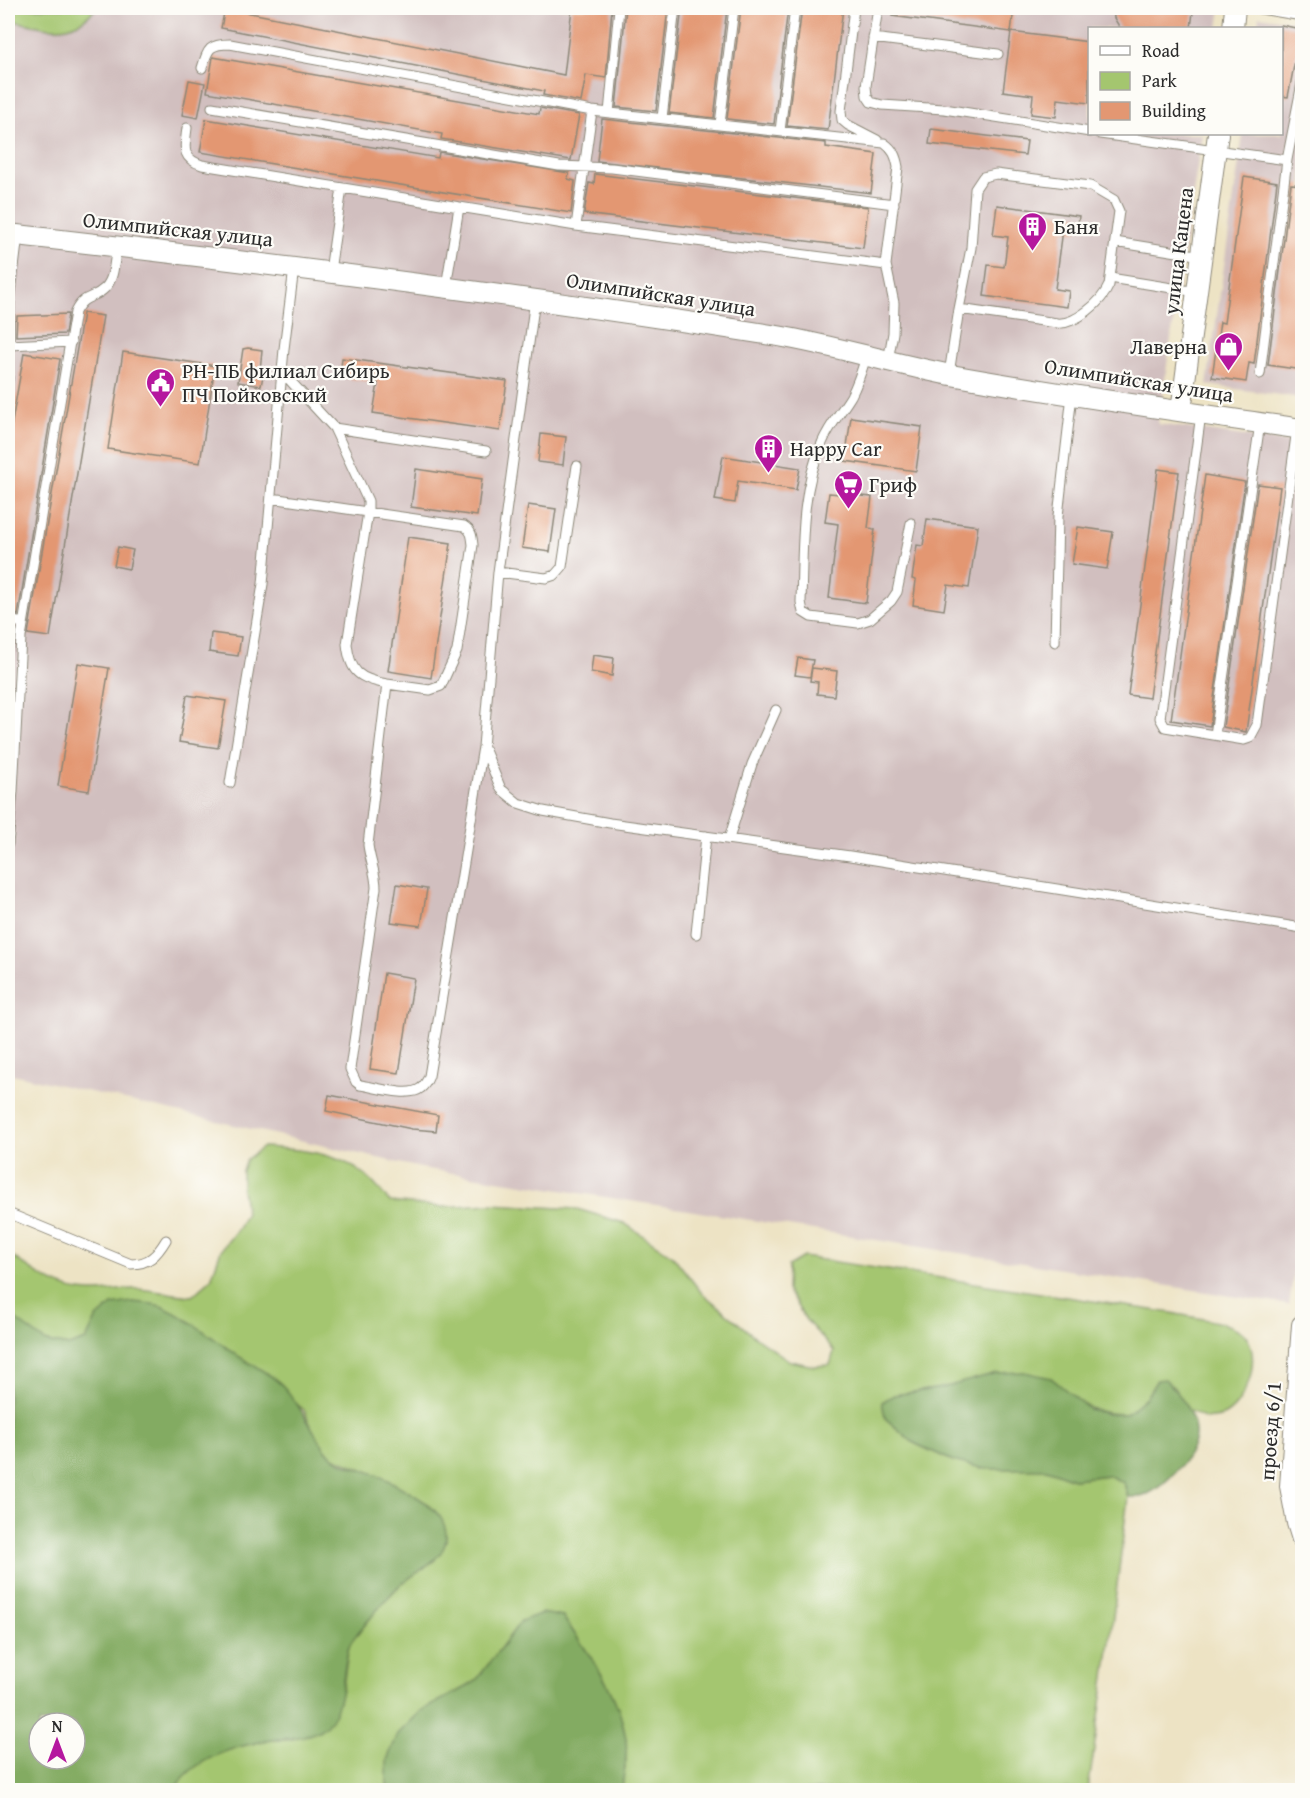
<svg xmlns="http://www.w3.org/2000/svg" width="1310" height="1798" font-family="'Gentium Book Plus',serif">
  <rect width="100%" height="100%" fill="#fdfcf7"/>
  <filter id="ink" filterUnits="userSpaceOnUse"><feTurbulence type="fractalNoise" baseFrequency=".0167" numOctaves="2"/><feDisplacementMap in="SourceGraphic" scale="12" xChannelSelector="R" yChannelSelector="G"/><feConvolveMatrix kernelMatrix="1 2 1 2 8 2 1 2 1" color-interpolation-filters="sRGB"/></filter>
  <filter id="wash" filterUnits="userSpaceOnUse"><feTurbulence type="fractalNoise" baseFrequency=".008" numOctaves="4" result="noise"/><feDisplacementMap in="SourceGraphic" scale="24" xChannelSelector="R" yChannelSelector="G"/><feGaussianBlur stdDeviation="1.35" result="paint"/><feColorMatrix in="noise" values="0 0 0 0 0 0 0 0 0 0 0 0 0 0 0 0 0 1.4 0 .05"/><feComposite in="paint" operator="in"/></filter>
  <g filter="url(#wash)">
    <rect width="100%" height="100%" fill="#ede3c4"/>
    <!-- industrial -->
    <path fill="#d1bfbf" d="M8,8H1221L1218,28H1090V134H1202L1158,424L1302,444V1212L1289,1305L421,1168L8,1073Z
      M1259,16L1302,23V398L1207,385L1243,134H1282V28H1258Z"/>
    <!-- green -->
    <path fill="#a4c66f" stroke="#68784d" stroke-width="1.5" d="M8,8H96C69,40 44,26 8,20Z
      M263,1147C298,1149 341,1152 368,1178C376,1185 383,1194 390,1202L440,1207L491,1204L577,1209L624,1223L673,1256L701,1292L754,1336L790,1361L814,1366L830,1365L834,1351L806,1320L787,1290L788,1266L803,1257L1172,1313C1189,1317 1225,1321 1239,1330C1266,1348 1248,1402 1225,1415C1220,1418 1212,1418 1206,1419L1188,1410L1174,1387L1157,1380L1147,1396L1126,1414C1086,1414 1079,1401 1051,1378L942,1388L894,1395L885,1418L914,1443L953,1461L1047,1469L1074,1479L1108,1475L1124,1483L1128,1497L1108,1657L1088,1790H622C623,1774 628,1756 626,1740C620,1693 589,1655 563,1617L521,1621L475,1682L421,1711L387,1785L390,1790H174C192,1758 237,1745 272,1740C279,1740 288,1741 295,1738C307,1734 324,1721 335,1713L343,1686L349,1645L380,1606L400,1585L435,1560L427,1503L379,1476L331,1456L316,1437L304,1410L227,1348L190,1322L161,1306L132,1302L96,1319L86,1340L69,1346L46,1342L17,1322L8,1298V1253C33,1271 58,1292 91,1292C106,1293 121,1288 137,1289C156,1290 173,1295 192,1296L211,1279L221,1250L239,1227L246,1213L242,1190V1170L247,1159Z"/>
    <!-- forest -->
    <path fill="#83ab62" stroke="#576b46" stroke-width="1.5" fill-rule="evenodd" d="M132,1302C142,1303 154,1303 163,1307C192,1320 217,1342 243,1359C256,1367 274,1376 284,1387C302,1407 311,1430 327,1451C338,1466 363,1468 380,1476C396,1484 434,1504 442,1520C459,1553 422,1568 401,1584C389,1595 378,1609 368,1621C362,1628 352,1638 349,1647C341,1671 346,1715 320,1730C306,1738 288,1738 272,1740C237,1745 193,1758 174,1790H8V1314L46,1342L69,1346L86,1340L96,1319L112,1305ZM39,1723H75V1759H39Z
      M1024,1372L1051,1378L1089,1409L1108,1414H1126L1147,1396L1157,1380L1165,1379C1177,1390 1194,1414 1195,1431C1197,1454 1165,1486 1146,1495C1141,1498 1134,1497 1128,1497L1124,1483L1108,1475L1074,1479L1047,1469H985L953,1461L914,1443L885,1418L882,1402L894,1395L942,1388L996,1373Z
      M542,1613L563,1617C589,1655 620,1693 626,1740C628,1756 623,1774 622,1790H390L387,1785V1760L398,1734L421,1711L475,1682L521,1621Z"/>
    <g id="blocks">
      <!-- building -->
      <path fill="#e39772" d="M225,8L564,75L572,8H612L606,78L586,75L581,102L543,95L544,91L221,28Z
        M626,8H668L656,111L616,107Z
        M682,8H727L714,118L669,113Z
        M741,8H788L774,124L727,119Z
        M802,8H843L828,130L787,126Z
        M892,8H1014L1011,32L892,16Z
        M1113,8H1179V9L1193,12L1191,28H1120L1114,18Z
        M1281,25L1301,29L1288,97L1281,96Z
        M1011,32L1089,42V103L1058,99L1056,117L1031,114L1033,95L1003,91Z
        M213,57L539,114L540,108L579,115L571,160L441,139L442,134L207,92Z
        M189,80L205,83L198,118L182,115Z
        M206,119L438,158L439,152L569,173L568,179L575,181L571,213L200,152Z
        M602,119L826,143V147L876,154L871,193L597,161Z
        M931,129L1027,141L1025,155L929,144Z
        M595,174L868,207L863,248L584,214L589,183L594,184Z
        M1244,177L1277,182L1254,364L1249,363L1246,382L1212,377L1220,322L1224,323Z
        M1291,184L1302,185V370L1268,365Z
        M997,205L1079,216L1077,232L1063,230L1055,289L1069,291L1067,307L984,296L988,265L1004,267L1008,237L993,235Z
        M83,313L103,316L50,637L28,634Z
        M68,314L65,334L16,336L17,316Z
        M248,348L262,350L260,371H264L261,386L238,382L243,349Z
        M123,352L215,366L200,463L108,449Z
        M24,353L60,359L18,615L8,613V445Z
        M342,358L507,381L500,431L373,413L378,383L340,377Z
        M851,417L922,427L916,471L845,461Z
        M541,434L566,437L563,465L538,462Z
        M723,456L800,468L796,490L738,481L735,503L715,500Z
        M416,469L482,479L477,516L411,507Z
        M1158,469L1179,472L1149,698L1128,695Z
        M1205,475L1245,482L1210,726L1171,720Z
        M1258,484L1280,487L1246,732L1223,727Z
        M829,493L872,497L868,528L875,529L866,603L829,598L838,524L825,522Z
        M528,505L556,509L550,552L522,548Z
        M927,519L978,526L969,588L948,585L944,610L913,605L916,580L912,579L917,545L923,546Z
        M1078,527L1113,532L1107,569L1072,564Z
        M408,537L451,543L431,678L388,671Z
        M118,547L133,550L129,569L114,566Z
        M211,633L241,637L238,656L209,652Z
        M593,655L614,658L612,676L591,672Z
        M798,658L813,660L810,677L795,675Z
        M78,663L109,668L89,791L58,786Z
        M812,668L837,671L834,696L817,694L818,682L810,681Z
        M187,695L226,701L218,748L179,742Z
        M397,884L427,889L421,926L391,922Z
        M384,973L414,978L399,1073L370,1069Z
        M329,1095L438,1115L436,1131L412,1129L326,1111Z"/>
    </g>
  </g>
  <g filter="url(#ink)">
    <use href="#blocks" fill-opacity="0" stroke="#8c8778" stroke-width="1.5"/>
    <g fill="none" stroke-linecap="round" stroke-linejoin="round">
      <defs>
        <path id="lane" d="M854,8L841,111L842,120L848,125L877,140
          M878,8L866,86L867,96L871,102L882,105L944,109L1090,132
          M1255,8L1302,16
          M873,38L998,54
          M202,68C208,49 209,44 230,44L592,111L884,143C893,149 896,156 898,167L886,265L894,303L893,333L888,361
          M212,107L559,166L612,168L894,204
          M609,113L619,8
          M662,118L675,8
          M720,124L734,8
          M187,128C185,146 180,158 202,165L576,226L886,265
          M780,131L795,8
          M1100,134L1287,160
          M576,226L592,111
          M1115,242L1202,256
          M330,271L342,188
          M1110,278L1197,292
          M446,287L459,207
          M9,345L71,342
          M866,357C862,370 858,383 851,396C842,411 829,426 822,443C800,493 803,548 801,602L803,612L811,617L858,623L870,619L891,601L897,592L911,523
          M283,373L334,428L368,501V512L347,644C350,672 359,679 387,684L368,845C370,861 376,873 376,888L350,1069L356,1082L360,1085C375,1087 409,1098 421,1088C425,1085 427,1081 429,1076L483,747L498,572L535,299
          M949,374L959,309L971,248L975,189L983,177L996,174L1090,186L1114,200L1119,211L1109,285C1102,302 1075,325 1057,323L959,309
          M1260,374L1287,160L1302,83
          M8,380L10,301L18,235
          M1201,414L1160,718L1165,727L1244,740L1250,738L1257,725L1297,428
          M334,428L486,451
          M271,498L464,526C472,531 472,536 473,545L457,651L441,686L430,690L387,684
          M498,572L546,578L555,575L562,567L577,466
          M8,620L23,623
          M1055,642L1058,516L1072,395
          M1215,735L1260,423
          M484,748L501,789L518,803L543,811L610,823L850,856L1302,928
          M230,783L263,584L284,349L294,268
          M729,839L752,764L776,710
          M8,844L13,791L21,637L75,312C85,293 93,300 105,288C115,278 114,260 117,246
          M696,934L706,836
          M8,1213L131,1264C149,1264 157,1255 166,1240"/>
        <path id="street" d="M1233,28L1235,8
          M8,234C265,263 522,295 778,336C836,346 893,364 951,375C1068,396 1185,412 1302,429
          M1181,411L1218,134
          M1302,1325L1290,1486L1297,1523L1302,1539"/>
      </defs>
      <!-- lane casing -->
      <use href="#lane" stroke="#8c8778" stroke-width="11"/>
      <!-- street casing -->
      <use href="#street" stroke="#8c8778" stroke-width="22"/>
      <!-- lane -->
      <use href="#lane" stroke="#fff" stroke-width="9"/>
      <!-- street -->
      <use href="#street" stroke="#fff" stroke-width="20"/>
    </g>
  </g>
  <!-- icons -->
  <defs>
    <symbol id="building-pin" viewBox="-11 -11 22 30"><path d="M0 17L-7.5 6A9.5 9.5 0 1 1 7.5 6Z" fill="#b5179e" stroke="#fdfcf7"/><path d="M-4-6H4V6H1V3H-1V6H-4ZM-2.5-4.3h1.7v1.8h-1.7ZM.8-4.3h1.7v1.8H.8ZM-2.5-1h1.7V.8h-1.7ZM.8-1h1.7V.8H.8Z" fill="#fff"/></symbol>
    <symbol id="shop-pin" viewBox="-11 -11 22 30"><path d="M0 17L-7.5 6A9.5 9.5 0 1 1 7.5 6Z" fill="#b5179e" stroke="#fdfcf7"/><path d="M-5-2.5h2.3a2.7 3.5 0 0 1 5.4 0H5L5.5 6h-11ZM-1.5-2.5h3a1.5 2.3 0 0 0-3 0Z" fill="#fff"/></symbol>
    <symbol id="civic-pin" viewBox="-11 -11 22 30"><path d="M0 17L-7.5 6A9.5 9.5 0 1 1 7.5 6Z" fill="#b5179e" stroke="#fdfcf7"/><path d="M-.6-6.5H3V-4.5H.6V-3L4-1V1h2V6H-6V1h2V-1L-.6-3ZM-1.2 2.5V6h2.4V2.5Z" fill="#fff"/></symbol>
    <symbol id="supermarket-pin" viewBox="-11 -11 22 30"><path d="M0 17L-7.5 6A9.5 9.5 0 1 1 7.5 6Z" fill="#b5179e" stroke="#fdfcf7"/><path d="M-6-5.5h2.5l.6 2H6L4.5 2H-2.5L-4.4-4H-6ZM-1.5 3.2a1.3 1.3 0 1 0 .1 0ZM3 3.2a1.3 1.3 0 1 0 .1 0Z" fill="#fff"/></symbol>
  </defs>
  <g fill-rule="evenodd">
    <use href="#building-pin" x="1016" y="210" width="33" height="45"/>
    <use href="#shop-pin" x="1212" y="330" width="33" height="45"/>
    <use href="#civic-pin" x="144" y="366" width="33" height="45"/>
    <use href="#building-pin" x="752" y="432" width="33" height="45"/>
    <use href="#supermarket-pin" x="832" y="468" width="33" height="45"/>
  </g>
  <g text-anchor="middle" dominant-baseline="central" stroke-width="4.5" stroke-linejoin="round" paint-order="stroke">
    <!-- poi labels -->
    <g font-size="21" fill="#2b2b2b" stroke="#fdfcf7" text-anchor="start">
      <text x="1054" y="226">Баня</text>
      <text x="1207" y="346" text-anchor="end">Лаверна</text>
      <text x="182" y="370">РН-ПБ филиал Сибирь<tspan x="182" dy="24">ПЧ Пойковский</tspan></text>
      <text x="790" y="448">Happy Car</text>
      <text x="869" y="484">Гриф</text>
    </g>
    <!-- street labels -->
    <g font-size="21" fill="#2b2b2b" stroke="#fdfcf7">
      <text transform="translate(178 229) rotate(6)">Олимпийская улица</text>
      <text transform="translate(1178 251) rotate(-83)">улица Кацена</text>
      <text transform="translate(661 294) rotate(9)">Олимпийская улица</text>
      <text transform="translate(1139 380) rotate(9)">Олимпийская улица</text>
      <text transform="translate(1270 1431) rotate(-86)">проезд 6/1</text>
    </g>
  </g>
  <!-- margin -->
  <rect width="1310" height="1798" fill="none" stroke="#fdfcf7" stroke-width="30"/>
  <!-- legend -->
  <rect x="1088" y="27" width="195" height="108" fill="#fdfcf7" stroke="#a9a8a5" stroke-width="1.5"/>
  <rect x="1100" y="46" width="30" height="9" fill="#ffffff" stroke="#a9a8a5" stroke-width="1.5"/>
  <text x="1142" y="57" font-size="18" fill="#2b2b2b">Road</text>
  <rect x="1100" y="72" width="30" height="18" fill="#a4c66f" stroke="#a9a8a5" stroke-width="1.5"/>
  <text x="1142" y="87" font-size="18" fill="#2b2b2b">Park</text>
  <rect x="1100" y="102" width="30" height="18" fill="#e39772" stroke="#a9a8a5" stroke-width="1.5"/>
  <text x="1142" y="117" font-size="18" fill="#2b2b2b">Building</text>
  <!-- north arrow -->
  <g transform="translate(57 1741)"><circle r="28" fill="#fdfcf7" stroke="#a9a8a5" stroke-width="1.5"/>
  <path d="M0-4.5L10 22L0 15L-10 22Z" fill="#b5179e"/>
  <text y="-9" font-size="16" font-weight="bold" text-anchor="middle" fill="#2b2b2b">N</text>
  </g>
</svg>
